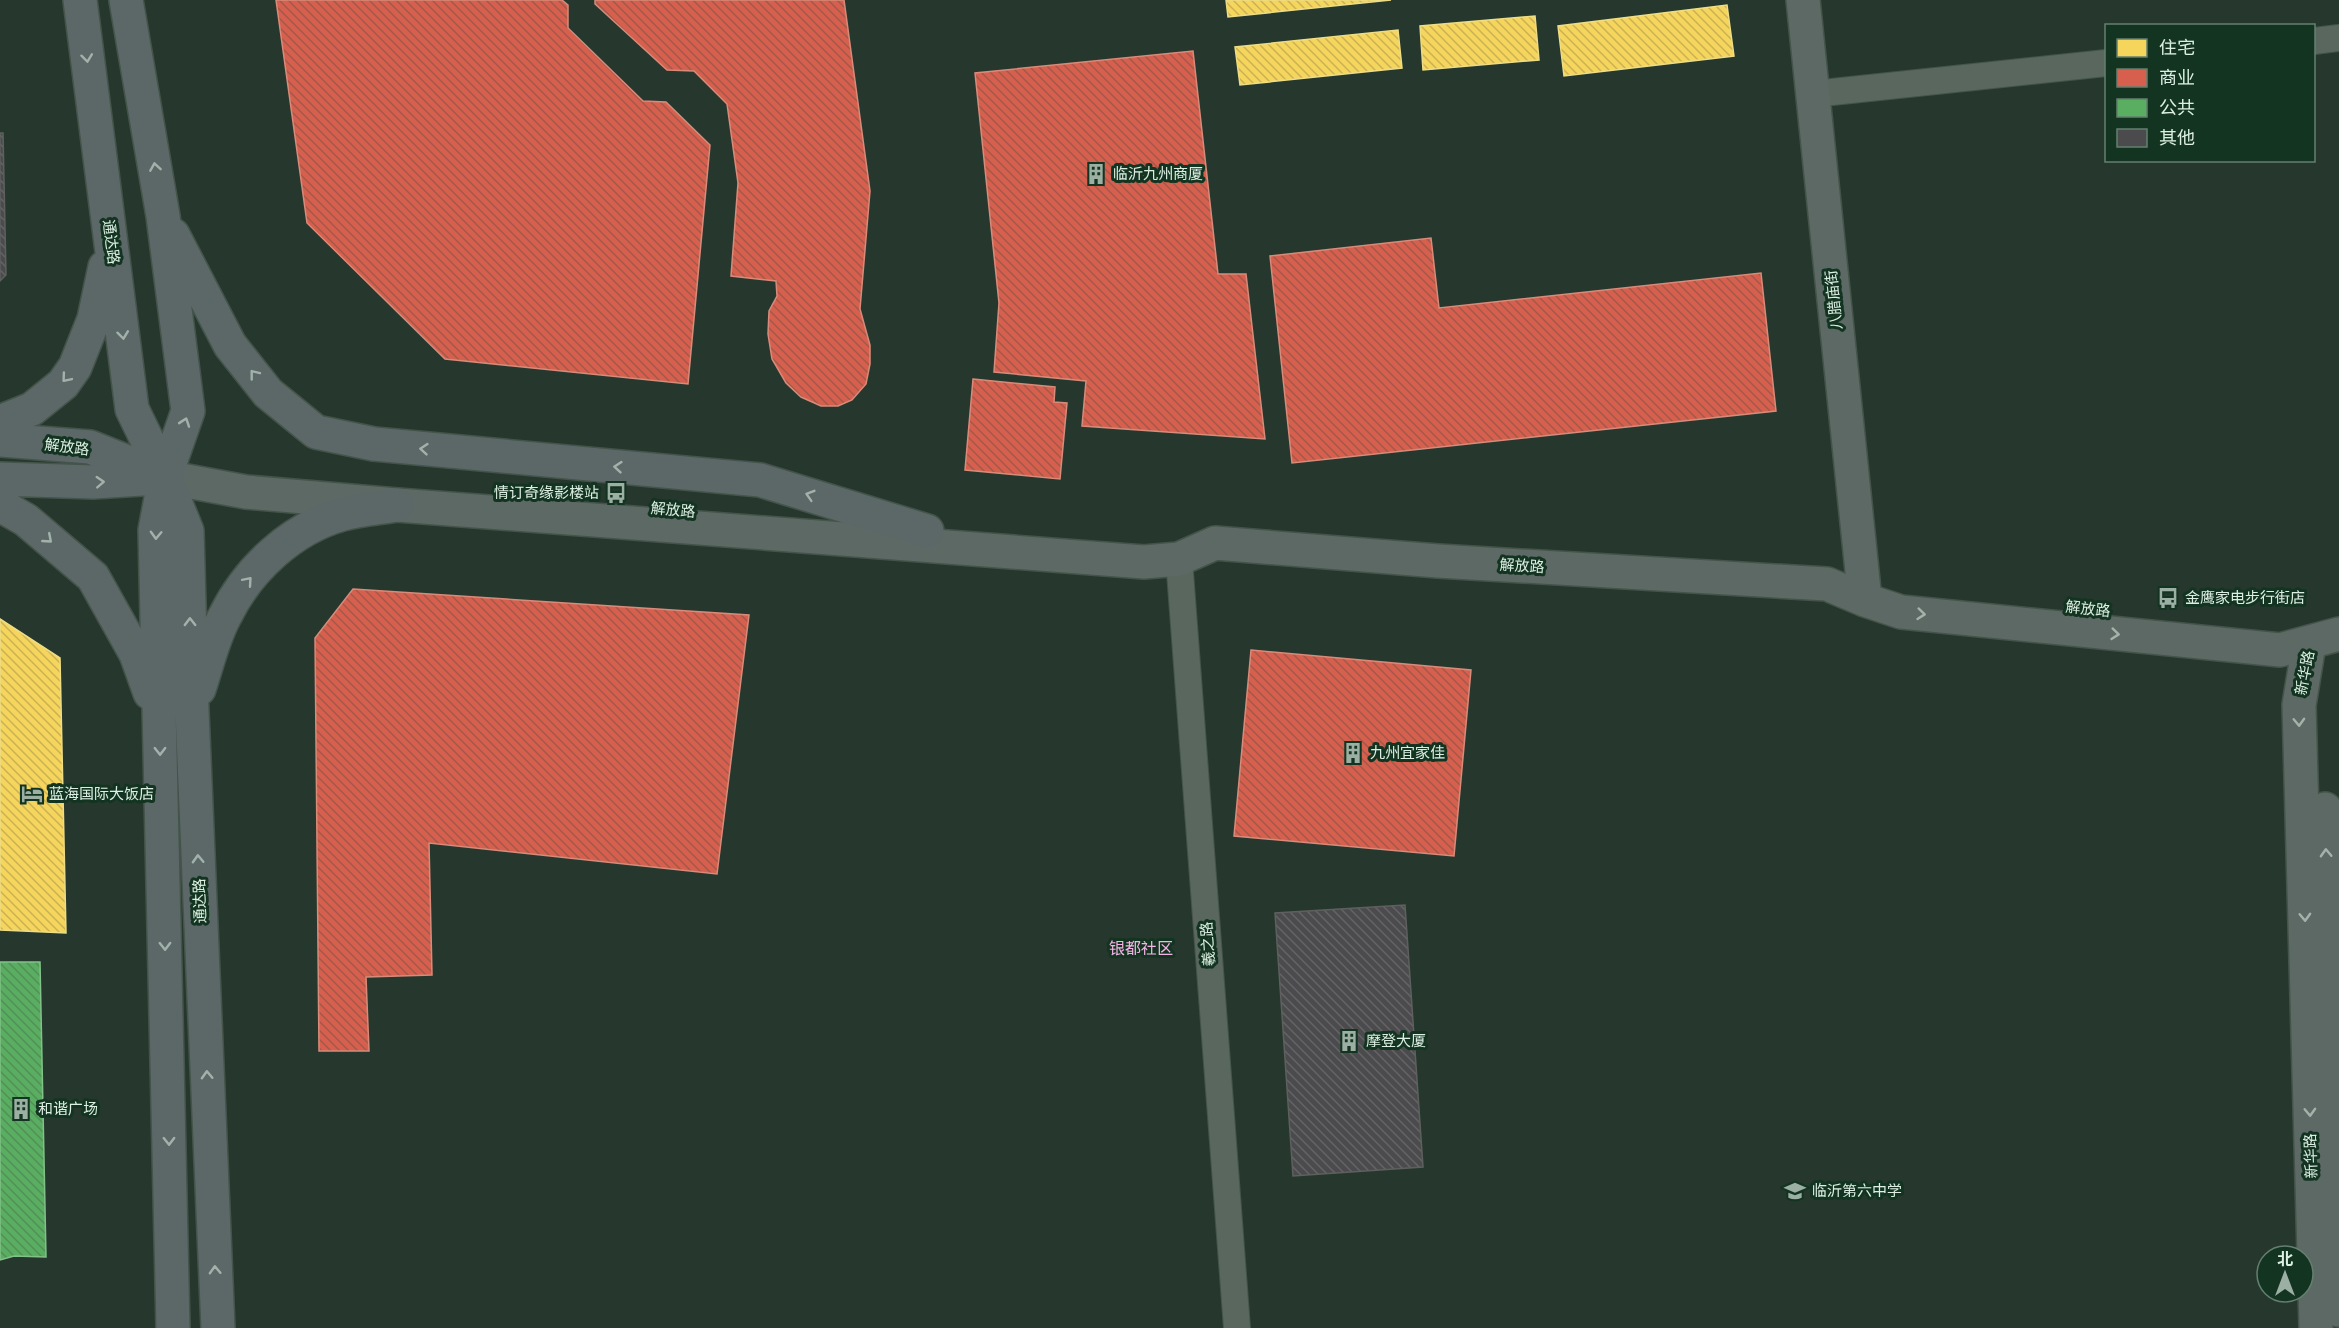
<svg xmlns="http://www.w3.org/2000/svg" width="2339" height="1328" font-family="'Fira Sans','Noto Sans SC',sans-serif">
  <defs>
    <pattern id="homes-back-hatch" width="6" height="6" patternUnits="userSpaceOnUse" patternTransform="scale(1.5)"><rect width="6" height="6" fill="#f6d55c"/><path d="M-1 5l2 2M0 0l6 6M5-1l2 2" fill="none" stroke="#c9b256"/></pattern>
    <pattern id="shops-back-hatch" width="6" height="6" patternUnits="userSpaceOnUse" patternTransform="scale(1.5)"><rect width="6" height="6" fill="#d6604d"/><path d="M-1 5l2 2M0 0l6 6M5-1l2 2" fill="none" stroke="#a2584a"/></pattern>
    <pattern id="public-back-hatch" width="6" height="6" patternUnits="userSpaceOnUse" patternTransform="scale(1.5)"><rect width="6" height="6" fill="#5aae61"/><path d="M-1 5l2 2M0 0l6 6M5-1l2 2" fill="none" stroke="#538f58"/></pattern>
    <pattern id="building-back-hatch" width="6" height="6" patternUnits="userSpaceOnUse" patternTransform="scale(1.5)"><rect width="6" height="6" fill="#4b4a4c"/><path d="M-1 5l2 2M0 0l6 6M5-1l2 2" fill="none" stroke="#646466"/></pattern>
  </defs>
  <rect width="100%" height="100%" fill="#26382d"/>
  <!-- homes -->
  <path fill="url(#homes-back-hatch)" stroke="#eedd84" stroke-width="1.5" d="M1226,0H1391L1228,17Z
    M1727,5L1734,56L1564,76L1558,26Z
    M1535,16L1539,60L1423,70L1420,26Z
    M1398,30L1402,68L1240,85L1235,47Z
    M0,619L60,658L66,933L0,930Z"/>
  <!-- shops -->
  <path fill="url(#shops-back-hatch)" stroke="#d88b7a" stroke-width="1.5" d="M276,0H562L568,5V28L643,101L666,102L710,145L688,384L445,359L307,223Z
    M595,0H844L870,191L860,309L870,345V364L866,384L852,400L838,406H821L801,397L786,383L772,359L768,334L769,311L777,296L776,281L731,276L738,183L727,104L694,71L667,70L595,4Z
    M1193,51L1218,274H1246L1265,439L1082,426L1086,381L994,372L999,303L975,73Z
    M1431,238L1439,308L1761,273L1776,411L1292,463L1270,256Z
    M973,379L1055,387L1054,402L1067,403L1060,479L965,470Z
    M353,589L749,615L717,874L429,843L432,975L366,977L369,1051H319L315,638Z
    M1251,650L1471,670L1454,856L1234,836Z"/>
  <!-- public -->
  <path fill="url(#public-back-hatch)" stroke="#81c288" stroke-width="1.5" d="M0,962H40L46,1257L14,1256L0,1260Z"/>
  <!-- building -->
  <path fill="url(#building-back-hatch)" stroke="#5e605f" stroke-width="1.5" d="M0,133H3L6,275L0,281Z
    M1405,905L1423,1167L1293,1176L1275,913Z"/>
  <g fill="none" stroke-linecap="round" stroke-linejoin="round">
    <defs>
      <path id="street" d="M2314,41L2339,38
        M1813,94L2106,63
        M1179,559L1237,1328"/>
      <path id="secondary" d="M1803,0L1865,600
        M165,477L246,492L397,505L1144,562L1179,559L1215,543L1438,561L1827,584L1865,600L1901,612L2280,650L2339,634
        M2309,644L2299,705L2316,1328
        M2325,809L2339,1310"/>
      <path id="primary" d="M80,0L132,409L165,477L187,531L192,711L218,1328
        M126,0L163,216L188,411L165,477L155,530L173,1328
        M173,235L230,345L268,393L316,432L374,444L760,480L927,531
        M0,422L32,409L63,384L75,367L94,319L105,267
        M0,440L90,447L165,477
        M0,479L93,482L158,478
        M0,505L26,520L93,577L136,654L150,693
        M199,689C207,665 213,638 225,616C248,569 292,528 343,514C360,509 379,508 397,505"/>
    </defs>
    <!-- street casing -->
    <use href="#street" stroke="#44544a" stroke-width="28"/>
    <!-- secondary casing -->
    <use href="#secondary" stroke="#44544a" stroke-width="36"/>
    <!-- primary casing -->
    <use href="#primary" stroke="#44544a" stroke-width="36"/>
    <!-- street -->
    <use href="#street" stroke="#5a675f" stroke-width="26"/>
    <!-- secondary -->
    <use href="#secondary" stroke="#5d6965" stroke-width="33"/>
    <!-- primary -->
    <use href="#primary" stroke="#5c6868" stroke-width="33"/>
  </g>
  <!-- one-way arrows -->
  <defs><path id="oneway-chevron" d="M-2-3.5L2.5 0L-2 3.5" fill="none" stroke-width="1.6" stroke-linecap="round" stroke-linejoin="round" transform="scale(1.5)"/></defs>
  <g stroke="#a2b2ab">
    <use href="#oneway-chevron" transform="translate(87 58) rotate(83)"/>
    <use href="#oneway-chevron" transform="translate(155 167) rotate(-99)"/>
    <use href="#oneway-chevron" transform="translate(123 335) rotate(83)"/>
    <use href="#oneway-chevron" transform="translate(254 374) rotate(-128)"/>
    <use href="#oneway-chevron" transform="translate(66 378) rotate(130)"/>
    <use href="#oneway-chevron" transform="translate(185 422) rotate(-71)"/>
    <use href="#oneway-chevron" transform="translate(424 449) rotate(-175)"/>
    <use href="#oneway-chevron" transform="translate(618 467) rotate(-175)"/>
    <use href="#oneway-chevron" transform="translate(100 482) rotate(-3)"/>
    <use href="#oneway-chevron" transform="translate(810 495) rotate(-163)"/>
    <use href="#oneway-chevron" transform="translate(156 535) rotate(92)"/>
    <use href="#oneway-chevron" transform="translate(48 539) rotate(41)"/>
    <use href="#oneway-chevron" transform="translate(248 581) rotate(-49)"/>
    <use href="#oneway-chevron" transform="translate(190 622) rotate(-91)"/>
    <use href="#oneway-chevron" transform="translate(160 751) rotate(89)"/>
    <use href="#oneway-chevron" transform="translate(198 859) rotate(-92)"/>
    <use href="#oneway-chevron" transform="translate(165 946) rotate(89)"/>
    <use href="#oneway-chevron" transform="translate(207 1075) rotate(-92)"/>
    <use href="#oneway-chevron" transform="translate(169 1141) rotate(89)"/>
    <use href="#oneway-chevron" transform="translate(215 1270) rotate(-92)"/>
  </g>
  <g stroke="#a3b3aa">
    <use href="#oneway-chevron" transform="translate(1921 614) rotate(6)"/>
    <use href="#oneway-chevron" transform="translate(2115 634) rotate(6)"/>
    <use href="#oneway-chevron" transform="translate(2299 722) rotate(88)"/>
    <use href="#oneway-chevron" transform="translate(2326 853) rotate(-92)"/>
    <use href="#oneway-chevron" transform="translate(2305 917) rotate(88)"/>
    <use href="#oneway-chevron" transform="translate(2310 1112) rotate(88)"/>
  </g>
  <!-- icons -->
  <defs>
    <symbol id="building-bare" viewBox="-9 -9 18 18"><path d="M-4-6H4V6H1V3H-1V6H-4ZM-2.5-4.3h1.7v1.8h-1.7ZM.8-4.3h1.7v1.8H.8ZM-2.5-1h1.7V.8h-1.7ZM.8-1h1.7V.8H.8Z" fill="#9cafa3" stroke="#143422" stroke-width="2.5" paint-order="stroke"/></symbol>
    <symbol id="bus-bare" viewBox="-9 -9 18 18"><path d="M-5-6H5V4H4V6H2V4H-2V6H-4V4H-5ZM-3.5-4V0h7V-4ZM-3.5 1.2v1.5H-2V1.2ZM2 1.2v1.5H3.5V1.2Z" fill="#9cafa3" stroke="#143422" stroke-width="2.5" paint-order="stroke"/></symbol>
    <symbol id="hotel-bare" viewBox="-9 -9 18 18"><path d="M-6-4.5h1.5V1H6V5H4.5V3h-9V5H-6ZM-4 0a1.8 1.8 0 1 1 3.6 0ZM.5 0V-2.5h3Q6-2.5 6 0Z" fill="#9cafa3" stroke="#143422" stroke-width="2.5" paint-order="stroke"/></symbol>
    <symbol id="school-bare" viewBox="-9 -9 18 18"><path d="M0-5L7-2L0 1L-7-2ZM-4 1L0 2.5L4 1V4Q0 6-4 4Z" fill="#9cafa3" stroke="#143422" stroke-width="2.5" paint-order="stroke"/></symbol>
  </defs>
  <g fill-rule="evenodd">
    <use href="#building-bare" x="1081" y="159" width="30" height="30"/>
    <use href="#bus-bare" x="601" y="478" width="30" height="30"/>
    <use href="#bus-bare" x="2153" y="583" width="30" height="30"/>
    <use href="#building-bare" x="1338" y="738" width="30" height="30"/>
    <use href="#hotel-bare" x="17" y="779" width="30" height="30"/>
    <use href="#building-bare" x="1334" y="1026" width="30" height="30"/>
    <use href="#building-bare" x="6" y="1094" width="30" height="30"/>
    <use href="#school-bare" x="1780" y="1176" width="30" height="30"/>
  </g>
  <g text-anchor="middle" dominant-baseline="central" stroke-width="6" stroke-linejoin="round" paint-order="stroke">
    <!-- poi labels -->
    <g font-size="15" fill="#dcefe2" stroke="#143422" text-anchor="start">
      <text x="1113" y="174">临沂九州商厦</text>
      <text x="599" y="493" text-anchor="end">情订奇缘影楼站</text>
      <text x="2185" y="598">金鹰家电步行街店</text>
      <text x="1370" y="753">九州宜家佳</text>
      <text x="49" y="794">蓝海国际大饭店</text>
      <text x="1366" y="1041">摩登大厦</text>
      <text x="38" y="1109">和谐广场</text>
      <text x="1812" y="1191">临沂第六中学</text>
    </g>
    <!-- street labels -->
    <g font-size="15" fill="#dcefe2" stroke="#143422">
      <text transform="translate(111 242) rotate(83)">通达路</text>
      <text transform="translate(1834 300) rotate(-96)">八腊庙街</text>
      <text transform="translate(67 447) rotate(7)">解放路</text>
      <text transform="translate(673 510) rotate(5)">解放路</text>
      <text transform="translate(1522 566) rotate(3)">解放路</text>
      <text transform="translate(2088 609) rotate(6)">解放路</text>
      <text transform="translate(2305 673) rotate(-79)">新华路</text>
      <text transform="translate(200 901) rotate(-92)">通达路</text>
      <text transform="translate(1208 944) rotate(-94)">羲之路</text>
      <text transform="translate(2311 1156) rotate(-92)">新华路</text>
    </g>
    <!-- neighbourhood labels -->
    <g font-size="16" fill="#f6b4e6" stroke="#143422">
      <text x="1141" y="948">银都社区</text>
    </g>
  </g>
  <!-- legend -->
  <rect x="2105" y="24" width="210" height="138" fill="#143422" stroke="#647f6f" stroke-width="1.5"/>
  <rect x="2117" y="39" width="30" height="18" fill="#f6d55c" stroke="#647f6f" stroke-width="1.5"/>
  <text x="2159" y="54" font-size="18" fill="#dcefe2">住宅</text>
  <rect x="2117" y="69" width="30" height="18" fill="#d6604d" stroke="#647f6f" stroke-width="1.5"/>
  <text x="2159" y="84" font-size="18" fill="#dcefe2">商业</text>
  <rect x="2117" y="99" width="30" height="18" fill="#5aae61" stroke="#647f6f" stroke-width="1.5"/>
  <text x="2159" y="114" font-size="18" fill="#dcefe2">公共</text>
  <rect x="2117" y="129" width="30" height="18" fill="#4b4a4c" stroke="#647f6f" stroke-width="1.5"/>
  <text x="2159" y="144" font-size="18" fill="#dcefe2">其他</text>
  <!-- north arrow -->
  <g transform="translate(2285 1274)"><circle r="28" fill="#143422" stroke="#647f6f" stroke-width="1.5"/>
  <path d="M0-4.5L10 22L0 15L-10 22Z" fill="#9cafa3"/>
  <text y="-9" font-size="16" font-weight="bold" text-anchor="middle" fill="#dcefe2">北</text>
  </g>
</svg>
